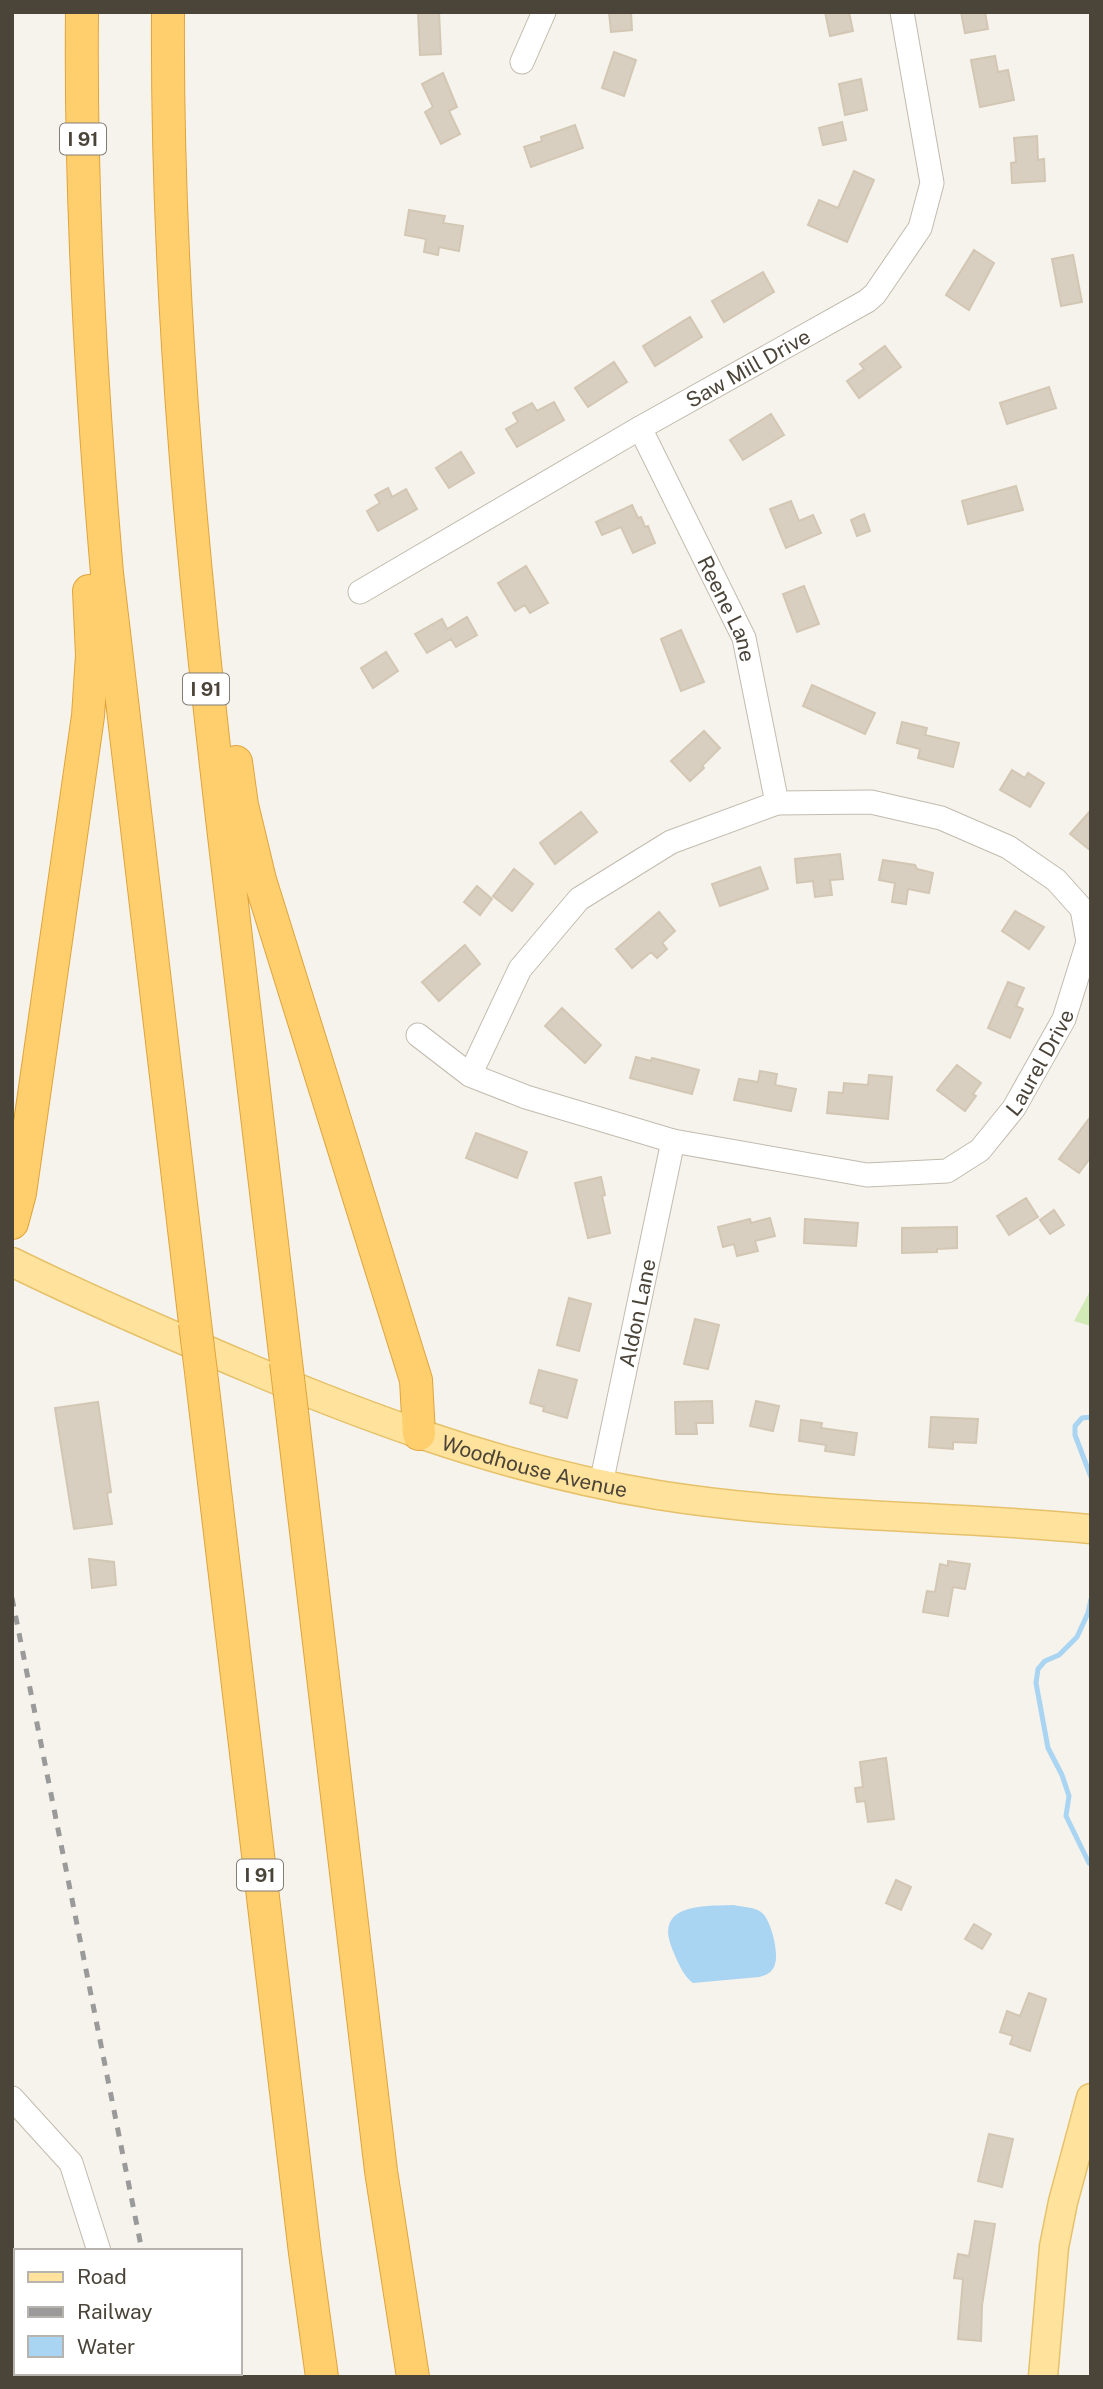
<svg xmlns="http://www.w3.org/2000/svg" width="1103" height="2389" font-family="'Public Sans',sans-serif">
  <rect width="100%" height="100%" fill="#f6f3ec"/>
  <!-- green -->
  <path fill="#d2eab5" d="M1091,1289V1326L1074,1321Z"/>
  <!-- water -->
  <path fill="#a9d4f2" d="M734,1905C742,1907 754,1907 761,1912C771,1919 779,1953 775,1964C773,1972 767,1975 759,1977L693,1983C683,1976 678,1962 673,1951C652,1903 704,1906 734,1905Z"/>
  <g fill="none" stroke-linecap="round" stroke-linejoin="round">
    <!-- stream -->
    <path stroke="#a9d4f2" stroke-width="5" d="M1091,1417L1082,1418L1075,1426V1435L1091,1477
      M1089,1863L1066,1816L1069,1796L1062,1775L1048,1748L1036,1683L1038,1669L1045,1661L1059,1655L1077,1637L1088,1613L1091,1599"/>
  </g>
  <!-- building -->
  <path fill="#d8cfc1" stroke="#d3c7b4" stroke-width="2" d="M418,12H439L441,54L420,55Z
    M609,12H631L632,30L611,32Z
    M825,12H849L853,31L830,36Z
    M961,12H985L988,29L965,33Z
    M614,52L636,60L624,96L602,88Z
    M995,56L998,72L1008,70L1014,100L980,107L971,60Z
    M443,73L457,107L449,111L460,134L441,144L425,112L433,107L422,84Z
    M861,79L867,110L845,115L839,84Z
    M842,122L846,140L823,145L819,128Z
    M575,125L583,148L531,167L524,147L542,141L541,137Z
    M1037,136L1038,160L1044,159L1045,181L1012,183L1011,163L1016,162L1014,138Z
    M854,171L874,180L847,242L808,225L819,200L838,208Z
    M409,210L445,216L443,223L463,226L459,251L439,247L438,255L424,252L426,239L405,235Z
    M974,250L994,263L969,310L946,295Z
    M1073,255L1082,302L1061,306L1052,259Z
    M763,272L774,292L724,322L712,301Z
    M690,317L702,337L655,366L643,346Z
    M885,346L901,367L859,398L847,381L864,369L860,364Z
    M614,362L627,382L588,407L575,388Z
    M1049,387L1056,408L1007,424L1000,403Z
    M554,402L564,420L517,447L506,429L518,422L513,413L532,403L537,411Z
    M771,414L784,435L743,460L730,440Z
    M461,452L474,473L449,488L436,468Z
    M1016,486L1023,510L968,524L962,501Z
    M388,488L392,497L406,489L417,509L378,531L367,511L380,503L375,495Z
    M791,501L799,521L813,515L821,533L786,548L770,509Z
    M632,505L638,518L641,517L645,527L648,526L655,543L633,553L621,527L602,535L596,522Z
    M864,514L870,531L857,536L851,520Z
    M526,566L548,603L530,613L525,605L515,611L498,583Z
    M804,586L819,624L797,632L783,594Z
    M467,617L477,635L456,647L451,639L427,653L415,634L442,619L447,629Z
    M681,630L704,682L681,691L661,639Z
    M386,652L398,671L373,688L361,668Z
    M812,685L875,713L865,734L803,706Z
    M902,722L927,728L925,735L959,743L953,767L918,758L920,749L897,743Z
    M704,731L720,748L702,766L704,768L690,781L671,761Z
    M1012,770L1025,778L1028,773L1044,783L1030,807L1000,790Z
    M1091,810V851L1070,834Z
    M581,812L597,832L555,864L540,843Z
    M840,854L843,879L830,880L832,895L815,897L813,881L797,883L795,859Z
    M883,860L915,865L917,869L933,873L929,893L908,889L906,904L892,902L895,883L879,880Z
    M760,867L768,889L720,906L712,884Z
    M514,869L533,884L512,911L493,896Z
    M477,886L492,899L480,915L464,902Z
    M1015,911L1044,927L1029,949L1002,931Z
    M659,912L675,931L662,943L667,949L657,958L651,952L632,968L616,949Z
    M465,945L480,964L439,1001L422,982Z
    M1008,982L1024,988L1016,1006L1023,1009L1010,1038L988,1028Z
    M562,1008L601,1045L585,1063L545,1026Z
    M636,1057L651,1061L652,1058L699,1070L692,1094L630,1078Z
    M957,1065L981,1083L973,1094L976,1096L965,1111L937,1090Z
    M760,1071L777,1074L775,1085L796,1089L791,1111L734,1100L739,1079L758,1082Z
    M869,1075L892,1077L888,1119L827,1113L829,1092L843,1093L844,1083L868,1085Z
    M1091,1116V1157L1079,1173L1059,1159Z
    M476,1133L527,1152L517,1178L466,1158Z
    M601,1177L605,1195L602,1196L610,1233L588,1238L575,1183Z
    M1026,1198L1038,1217L1009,1235L997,1216Z
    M1054,1210L1064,1225L1050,1234L1040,1220Z
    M770,1218L775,1236L755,1241L758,1251L737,1256L734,1244L723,1247L718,1227L750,1219L751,1223Z
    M805,1219L858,1223L856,1246L804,1243Z
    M957,1227V1248L937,1249V1252L902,1253V1228Z
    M569,1298L591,1304L579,1351L557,1345Z
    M695,1319L719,1325L708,1369L684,1364Z
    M539,1370L577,1380L567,1418L543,1411L544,1407L530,1403Z
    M712,1401L713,1423H696L697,1434H676L675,1402Z
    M756,1401L779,1406L773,1431L750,1426Z
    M98,1402L111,1492L107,1493L112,1524L74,1529L55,1408Z
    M931,1417L978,1419L976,1443L953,1442V1449L929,1447Z
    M801,1420L822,1423L821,1428L857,1433L854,1455L825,1451L826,1445L799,1441Z
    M89,1559L114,1562L116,1585L92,1588Z
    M948,1561L970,1564L965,1589L953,1587L948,1616L923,1612L927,1591L935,1592L940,1564L948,1566Z
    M886,1758L894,1819L868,1822L865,1801L857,1802L855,1788L863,1787L860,1762Z
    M896,1880L911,1887L901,1910L886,1903Z
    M974,1924L991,1934L982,1949L965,1939Z
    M1029,1993L1046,1999L1030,2051L1010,2044L1013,2036L1000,2032L1007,2011L1020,2016Z
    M989,2134L1013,2139L1002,2187L978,2181Z
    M975,2221L995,2224L982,2305L981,2341L958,2339L963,2279L954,2278L958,2254L969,2256Z"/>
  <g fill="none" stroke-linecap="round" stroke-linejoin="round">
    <defs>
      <g id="minor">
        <path d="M522,62L544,12"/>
        <path id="s1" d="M640,428L744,638L777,803"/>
        <path id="s2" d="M360,592L640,428L867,301L875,294L920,228L932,183L902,12"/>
        <path id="s3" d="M418,1035L470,1075L526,1097L673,1141L867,1175L947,1171L980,1150L1014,1108L1064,1019L1088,942L1082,909L1056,880L1008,847L941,818L871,802L777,803L671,842L579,899L520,969L470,1075"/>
        <path id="s4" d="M601,1484L673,1141"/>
        <path d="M12,2098L71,2163L99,2251"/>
        <path d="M118,2373L119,2377"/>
      </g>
      <g id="major">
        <path id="s5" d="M12,1262C75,1293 139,1321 202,1348C349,1412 499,1469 658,1495C801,1518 947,1515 1091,1529"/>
        <path d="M1043,2377L1054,2247L1063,2202L1091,2098"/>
      </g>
      <path id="highway" d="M82,12C80,200 91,387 107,573L195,1323
        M168,12C166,308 196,602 231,895C249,1051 267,1207 286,1362
        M236,762L242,805L260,880L416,1380L419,1434
        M12,1223L20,1193L88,716L92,655L89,591
        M201,1372L305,2253L322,2377
        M292,1412L381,2171L413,2377"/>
    </defs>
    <!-- minor casing -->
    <use href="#minor" stroke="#c2bbae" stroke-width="25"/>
    <!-- major casing -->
    <use href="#major" stroke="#e6c16a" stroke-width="31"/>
    <!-- highway casing -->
    <use href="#highway" stroke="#e0a43c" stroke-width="34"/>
    <!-- minor -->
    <use href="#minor" stroke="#fff" stroke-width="23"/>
    <!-- major -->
    <use href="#major" stroke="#ffe39c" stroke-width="28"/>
    <!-- highway -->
    <use href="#highway" stroke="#ffcf6e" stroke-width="32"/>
    <!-- rail -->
    <path stroke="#9a9a9a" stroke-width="5" stroke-dasharray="9 9" stroke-linecap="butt" d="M12,1598L142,2251
      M167,2373V2377"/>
    <defs>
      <path id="highway-bridge" d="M195,1323L201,1372
        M286,1362L292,1412"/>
    </defs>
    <!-- highway-bridge casing -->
    <use href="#highway-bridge" stroke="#e0a43c" stroke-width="34" stroke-linecap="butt"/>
    <!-- highway-bridge -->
    <use href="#highway-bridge" stroke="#ffcf6e" stroke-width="32"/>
  </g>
  <g text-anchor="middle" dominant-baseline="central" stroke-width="5" stroke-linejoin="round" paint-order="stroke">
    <!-- shield labels -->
    <g fill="#fff" stroke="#817c74" stroke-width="2">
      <rect x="60" y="123.5" width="46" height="31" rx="5"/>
      <rect x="183" y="673.5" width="46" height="31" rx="5"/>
      <rect x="237" y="1859.5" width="46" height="31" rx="5"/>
    </g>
    <g font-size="19" font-weight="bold" fill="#4b4439">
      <text x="83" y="139">I 91</text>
      <text x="206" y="689">I 91</text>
      <text x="260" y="1875">I 91</text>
    </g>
    <!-- street labels -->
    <g font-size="21" fill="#4b4439" stroke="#fff">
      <text stroke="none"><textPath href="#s2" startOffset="448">Saw Mill Drive</textPath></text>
      <text stroke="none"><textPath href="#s1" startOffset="201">Reene Lane</textPath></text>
      <text stroke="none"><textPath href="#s3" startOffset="702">Laurel Drive</textPath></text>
      <text stroke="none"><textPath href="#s4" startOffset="175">Aldon Lane</textPath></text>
      <text stroke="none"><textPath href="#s5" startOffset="562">Woodhouse Avenue</textPath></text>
    </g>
  </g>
  <!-- border -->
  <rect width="1103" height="2389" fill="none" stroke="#4b4439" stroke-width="28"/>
  <!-- legend -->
  <rect x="14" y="2249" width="228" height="126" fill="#ffffff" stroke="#b7b4b0" stroke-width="2"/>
  <rect x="28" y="2272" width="35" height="10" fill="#ffe39c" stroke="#b7b4b0" stroke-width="2"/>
  <text x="77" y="2284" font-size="21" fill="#4b4439">Road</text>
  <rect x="28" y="2307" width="35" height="10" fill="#9a9a9a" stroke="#b7b4b0" stroke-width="2"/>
  <text x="77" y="2319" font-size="21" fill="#4b4439">Railway</text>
  <rect x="28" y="2336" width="35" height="21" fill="#a9d4f2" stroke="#b7b4b0" stroke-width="2"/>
  <text x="77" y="2354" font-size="21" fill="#4b4439">Water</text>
</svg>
